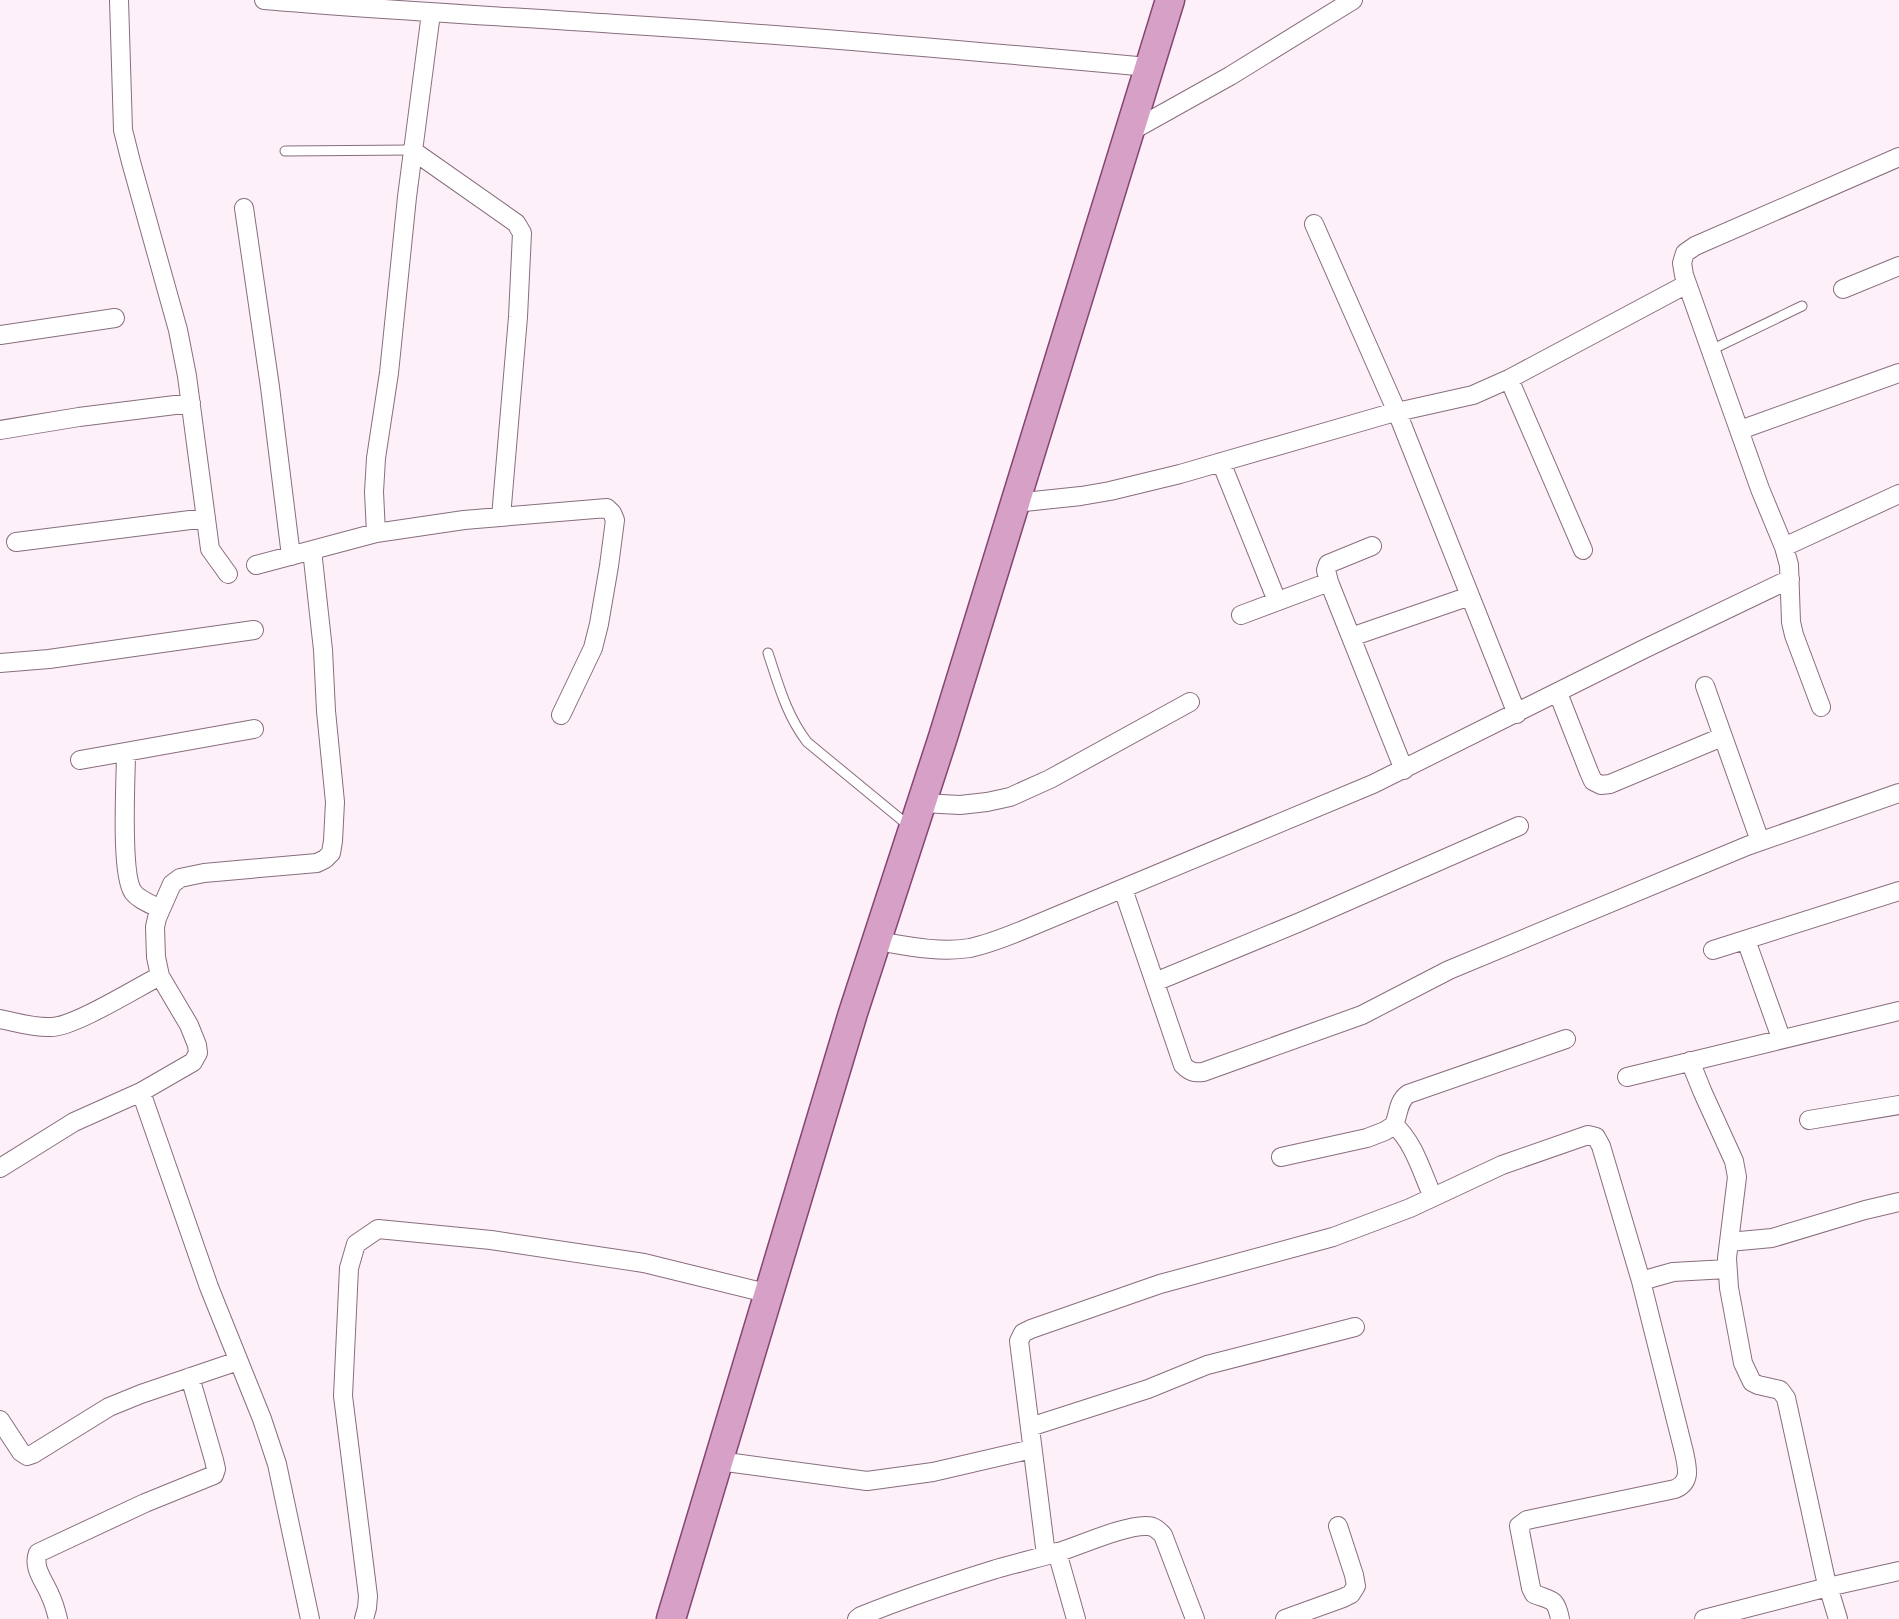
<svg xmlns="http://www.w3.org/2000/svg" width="1899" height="1619" font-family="Ubuntu,sans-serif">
  <rect width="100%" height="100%" fill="#fdf0f8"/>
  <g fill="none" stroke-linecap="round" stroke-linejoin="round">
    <defs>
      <path id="lane" d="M285,151L412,150
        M1711,350L1802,306
        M768,653C779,686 786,714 807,742L909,826"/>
      <path id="street" d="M119,0L123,130L131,162L178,330L187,376L210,549L228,574
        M264,0C381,10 499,16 616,24C794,35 971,51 1149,67
        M1128,133L1230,76L1353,0
        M412,150L516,223L522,233L518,317L501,517
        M244,208L270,387L291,556
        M1314,224L1397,412L1517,714
        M1843,289L1899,266
        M0,335L115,318
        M1509,379L1583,550
        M0,430L79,417L191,403
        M1740,430L1899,373
        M1221,462L1277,601
        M1015,503L1081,496L1110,491L1180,474L1388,414L1473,395L1509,379L1687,284
        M376,533L374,492L376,458L389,373L407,197L431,13
        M16,542L206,518
        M1372,546L1328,564L1326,570L1329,582L1404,770
        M1784,547L1899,494
        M256,565L376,533L464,520L607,508L612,513L615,520L609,566L599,624L593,648L561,715
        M1241,615L1329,582
        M1351,637L1470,596
        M0,663L49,659L254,630
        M1705,686L1760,841
        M1558,693L1589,772L1593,781L1601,785L1610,784L1722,737
        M1821,707L1794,635L1791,622L1789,565L1784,547L1760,489L1684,275L1682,263L1685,253L1695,246L1899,157
        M126,752C126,779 120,873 133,892C139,900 151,904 160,909
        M80,760L254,729
        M922,803L960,805L987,802L1010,797L1050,779L1190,702
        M1123,889L1183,1065C1190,1072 1194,1073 1203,1072L1362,1015L1449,970L1747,846L1899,793
        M1746,940L1781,1038
        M877,941C907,946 939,953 970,948C988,944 1006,937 1023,930L1373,784L1644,649L1790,579
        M1713,950L1899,891
        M1155,982L1300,922L1519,826
        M0,1019C16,1022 34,1028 51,1027C74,1027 136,988 160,976
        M1690,1061L1703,1093L1734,1161L1737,1177L1727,1258L1729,1288L1743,1363L1752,1382L1758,1385L1780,1390L1786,1398L1825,1576L1838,1619
        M1627,1077L1899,1011
        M141,1092L209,1287L262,1419L277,1464L310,1619
        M1809,1120L1899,1105
        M1394,1125C1414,1142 1422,1173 1433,1197
        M1281,1157L1367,1138L1385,1131L1394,1125C1399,1113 1398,1101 1408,1094L1566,1039
        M0,1168L74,1122L141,1092L193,1062L198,1053L197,1045L189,1025L160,976L156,957L155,927L157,918L172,884L180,878L204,873L317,863L325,859L331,853L333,841L335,802L326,711L323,650L312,550
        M1729,1242L1772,1238L1865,1210L1899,1202
        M0,1420L21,1452L27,1456L33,1454L109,1407L141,1394L238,1361
        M1030,1427L1148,1389L1207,1365L1355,1327
        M719,1461L867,1481L933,1472L1032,1449
        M1057,1552L1076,1619
        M1046,1555L1019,1341L1023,1333L1031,1329L1160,1284L1333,1237L1410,1208L1502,1165L1588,1135L1596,1137L1601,1146L1641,1281
        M58,1619C56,1611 54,1603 50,1595C45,1582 32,1568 38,1553L145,1503L214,1475L216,1469L214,1460L190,1377
        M364,1619L367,1608L368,1596L343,1396L349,1268L356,1244L378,1229L491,1240L644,1263L770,1294
        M857,1619L861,1616C905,1598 951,1583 996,1569C1017,1563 1038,1558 1059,1552C1081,1545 1125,1525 1147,1526C1154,1526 1158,1530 1163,1535L1195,1619
        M1285,1619L1343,1598L1351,1594L1356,1586L1354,1575L1338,1526
        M1560,1619C1556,1598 1552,1601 1534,1594L1531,1588L1519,1526L1527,1520L1675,1489C1692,1482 1687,1467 1684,1452L1641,1281L1673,1272L1727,1269
        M1704,1619L1828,1587L1899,1571"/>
      <path id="primary" d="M671,1619L853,1013L943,737L1170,0"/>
    </defs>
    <!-- lane casing -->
    <use href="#lane" stroke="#896d7e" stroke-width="11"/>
    <!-- street casing -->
    <use href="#street" stroke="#896d7e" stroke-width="20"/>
    <!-- primary casing -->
    <use href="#primary" stroke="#854571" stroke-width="31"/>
    <!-- lane -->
    <use href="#lane" stroke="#fff" stroke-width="9"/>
    <!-- street -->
    <use href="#street" stroke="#fff" stroke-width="18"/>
    <!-- primary -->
    <use href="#primary" stroke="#d7a0c7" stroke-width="28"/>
  </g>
</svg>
